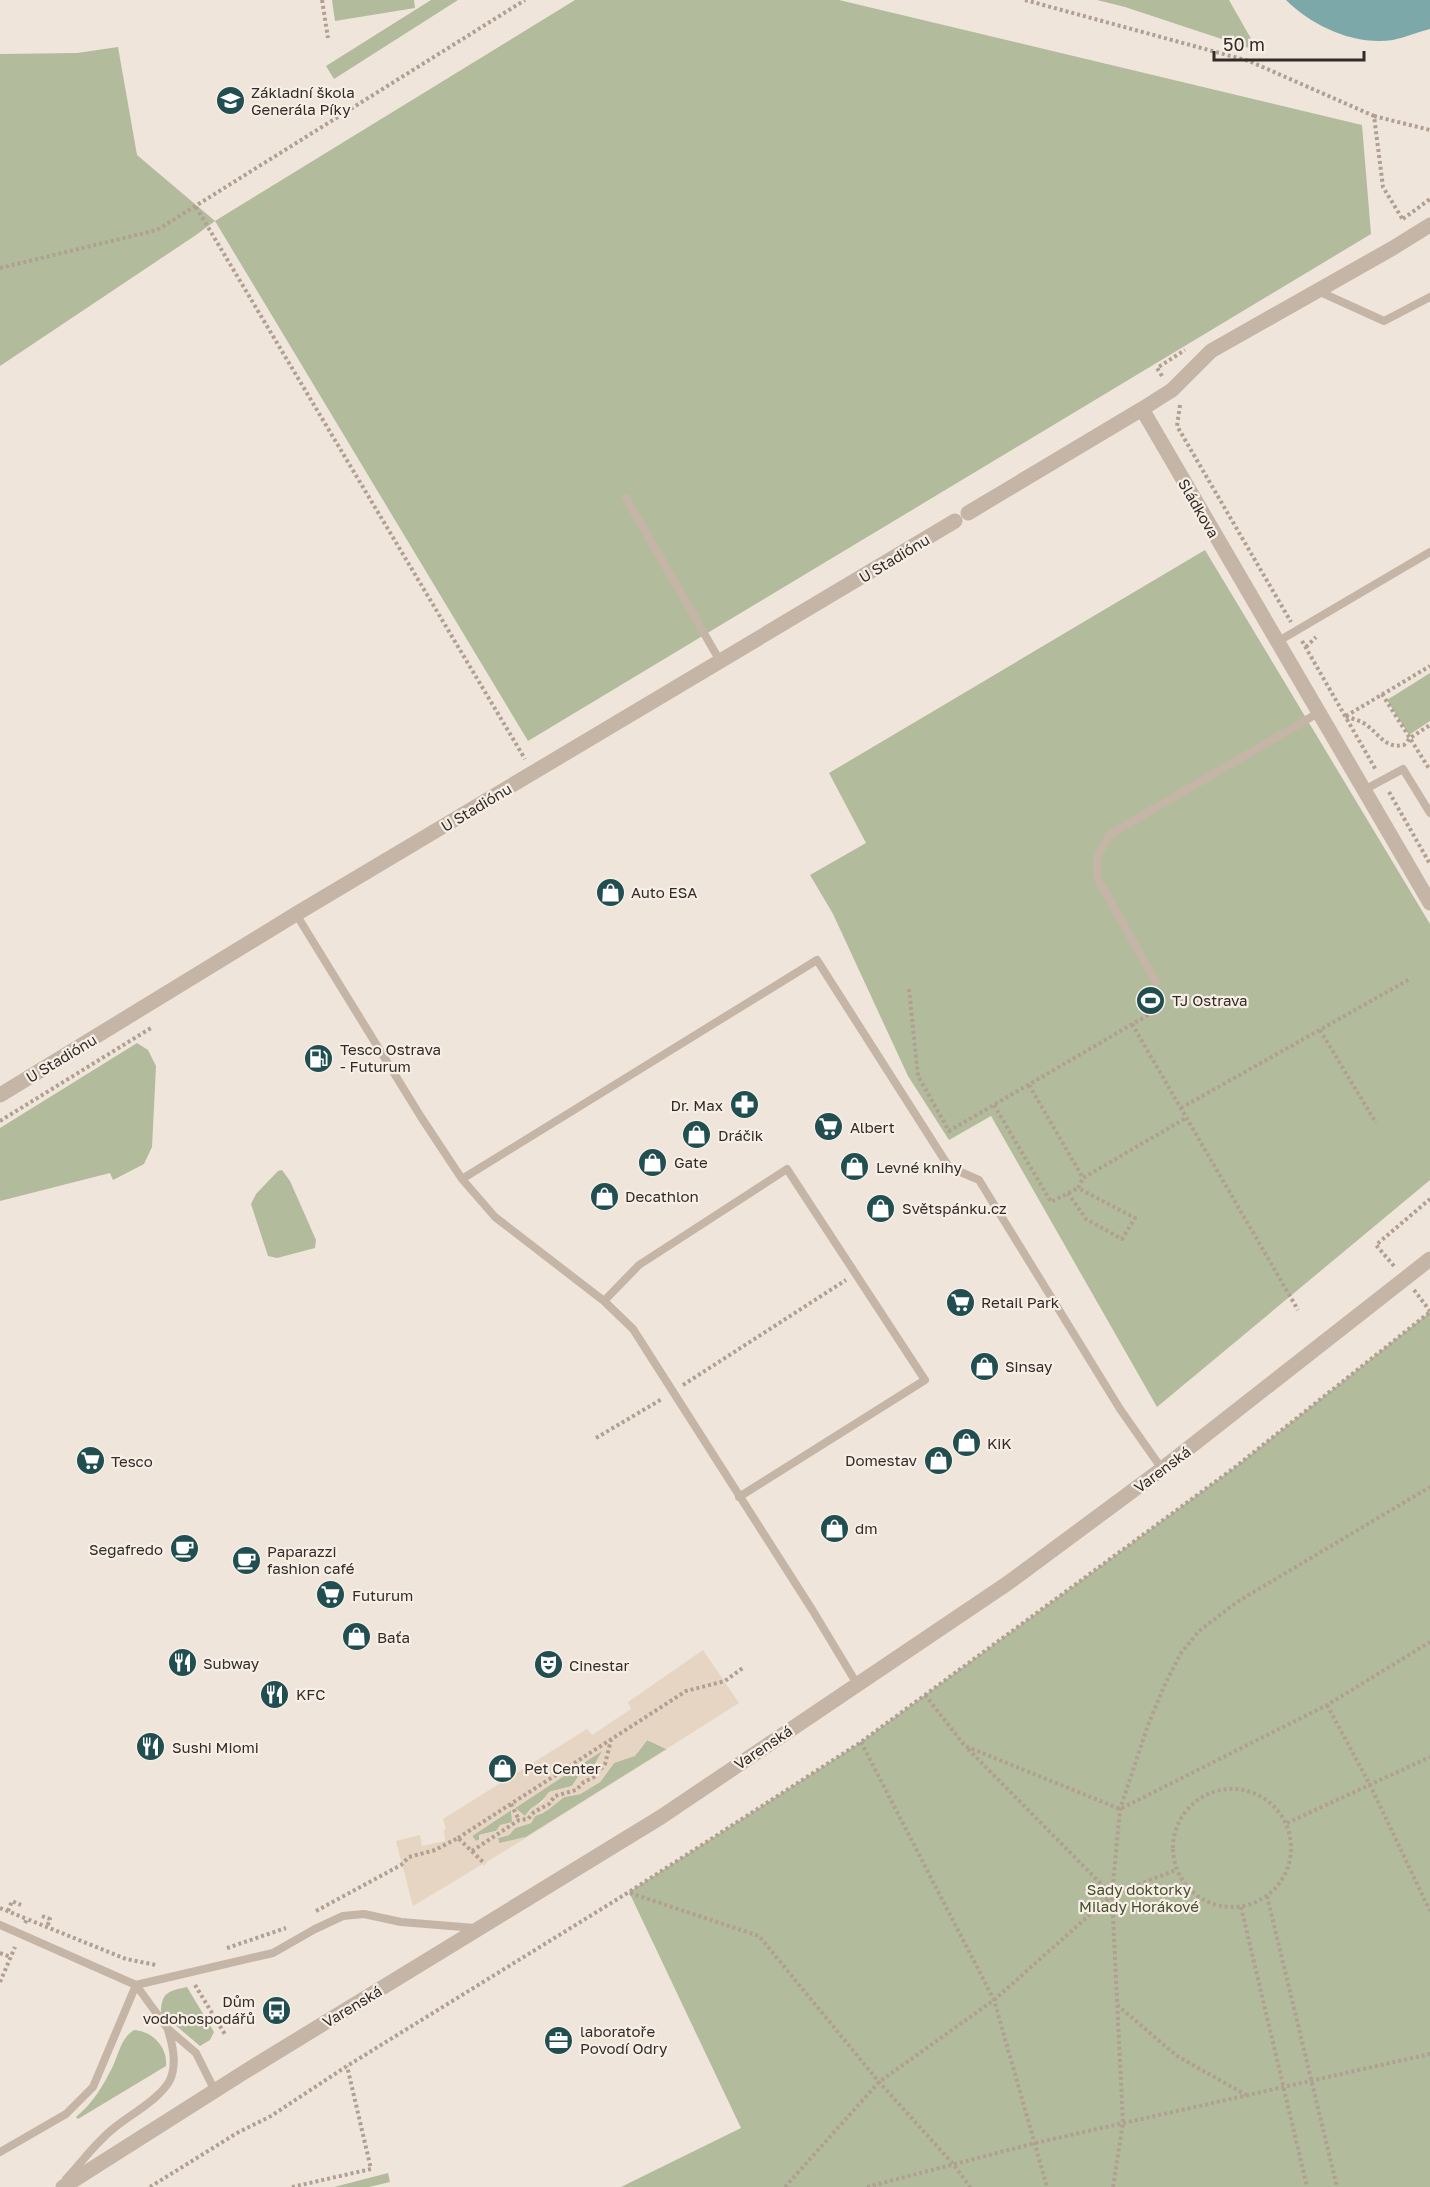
<svg xmlns="http://www.w3.org/2000/svg" width="1430" height="2187" font-family="'Golos Text',sans-serif">
  <rect width="100%" height="100%" fill="#efe5da"/>
  <!-- green -->
  <path fill="#b2bc9c" d="M332,0H414L415,8L335,21Z
    M431,0H458L334,79L326,66Z
    M575,0H839L1362,125L1371,234L528,741L215,221L196,235L0,366V54L77,53L118,47L137,155L215,221Z
    M1097,0H1229L1258,51L1125,7Z
    M1205,550L1430,924V1180L1157,1407L991,1116L949,1140L908,1076L833,914L810,875L866,843L829,773Z
    M1430,673V721L1409,735L1387,700Z
    M137,1043L148,1050L156,1066L152,1147L144,1164L113,1180L110,1173L0,1201V1128Z
    M282,1170L290,1181L316,1240L315,1248L277,1258L268,1256L251,1204L256,1194L278,1171Z
    M1430,1312V2187H621L741,2128L629,1892L861,1742L1234,1468Z
    M647,1740L667,1749L526,1837L499,1844L498,1838L509,1835L515,1828L531,1823L535,1816L543,1813L564,1797L580,1794L600,1782L614,1763L638,1752Z
    M603,1750L590,1773L578,1777L572,1786L549,1792C541,1805 533,1804 525,1816L515,1808Z
    M511,1810L513,1822L496,1831L479,1835V1840L476,1841L472,1836Z
    M187,1987L214,2032L210,2040L200,2046L161,2013C161,1992 169,1991 187,1987Z
    M134,2030C152,2031 168,2047 166,2066L78,2119L76,2117C93,2103 103,2086 113,2066C119,2053 121,2038 134,2030Z
    M388,2173L390,2182L369,2187H334Z"/>
  <!-- plaza -->
  <path fill="#e5d5c2" fill-rule="evenodd" d="M703,1650L739,1703L526,1838L413,1906L396,1841L420,1835L422,1846L445,1841L444,1830L446,1829L443,1819L587,1729L592,1735L631,1709L628,1702ZM647,1740L666,1749L526,1837L499,1843L498,1838L509,1835L515,1828L531,1823L535,1816L548,1810L564,1797L580,1794L600,1782L614,1763L635,1756ZM602,1751L590,1773L578,1777L572,1786L549,1792L542,1803L531,1808L525,1816L515,1808ZM511,1810L512,1822L500,1825L496,1831L479,1835V1840L476,1841L472,1836Z"/>
  <!-- water -->
  <path fill="#7ca8a9" d="M1286,0H1430V29C1418,32 1406,37 1393,40C1355,46 1312,26 1286,0Z"/>
  <g fill="none" stroke-linecap="round" stroke-linejoin="round">
    <!-- path -->
    <path stroke="#b19f92" stroke-width="4" stroke-dasharray="3 3" stroke-linecap="butt" d="M322,0L328,38
      M1025,0L1249,61L1374,116L1383,187L1403,220
      M1374,116L1430,130
      M196,207L525,759
      M1403,219L1430,199
      M0,268L157,230L525,0
      M1162,376L1157,368L1185,350
      M1180,405L1177,426L1291,622
      M1302,641L1376,770
      M1306,647L1316,637
      M1382,694L1430,770
      M1346,716C1352,719 1359,720 1365,724C1379,733 1384,749 1404,745L1410,738L1430,725
      M1346,716L1430,666
      M1389,792L1430,864
      M909,989L918,1076L949,1131L1148,1015L1153,995
      M1132,1024L1298,1310
      M1320,1030L1376,1123
      M1029,1085L1083,1178L1186,1118
      M994,1105L1051,1202L1078,1188
      M1181,1108L1410,979
      M0,1121L151,1028
      M1068,1193L1086,1219L1122,1239L1135,1218L1078,1188L1083,1178
      M1394,1266L1376,1245L1430,1199
      M1414,1290L1430,1311
      M683,1385L846,1280
      M596,1438L662,1399
      M925,1695L965,1746L1120,1809L1327,1705L1430,1642
      M1327,1705L1370,1785L1430,1911
      M861,1742L994,2000L1047,2187
      M968,1749L1112,1895
      M1173 1848a59 59 0 1 1 118 0a59 59 0 1 1-118 0Z
      M511,1804L519,1820
      M1287,1823L1430,1757
      M458,1838L686,1691L725,1681L744,1667
      M472,1851L519,1820L528,1819L534,1812L549,1804L555,1796L576,1790L584,1782L594,1777L605,1764L611,1740
      M630,1893L759,1936L879,2082L954,2165L970,2187
      M1267,1896L1337,2187
      M1241,1907L1307,2187
      M0,1908L27,1919
      M8,1911L12,1901L21,1905
      M316,1911L401,1865L409,1857L435,1850L458,1838L485,1864
      M42,1916L50,1919L47,1927
      M25,1923L27,1919L126,1959L156,1965
      M227,1948L286,1928
      M0,1953L11,1957
      M0,1982L15,1947
      M195,1985L226,2036
      M1117,2005L1177,2056L1246,2095
      M150,2187L237,2133L271,2116L347,2066L629,1892L861,1742L1234,1468L1430,1312
      M292,2187L371,2169L347,2066
      M785,2187L879,2082L994,2000L1112,1895L1176,1870
      M867,2187L1035,2143L1430,2054
      M1113,2187L1123,2123L1112,1895L1120,1809L1148,1725L1166,1682L1181,1653L1199,1631L1237,1602L1430,1487"/>
    <!-- service -->
    <path stroke="#c5b5a7" stroke-width="8" d="M1318,291L1384,321L1430,297
      M626,498L720,661
      M1277,642L1430,552
      M1364,790L1403,769L1430,813
      M296,914L421,1117L462,1179L495,1217L604,1301L633,1329L813,1611L857,1684
      M1156,982L1098,879L1097,858L1109,835L1318,713
      M462,1179L817,960L949,1167L979,1180L1120,1409L1162,1469
      M604,1301L639,1265L787,1169L925,1380L739,1497
      M0,1925L136,1985L168,2029L196,2053L215,2091
      M136,1985L273,1953L315,1929L343,1916L364,1914L401,1922L475,1928
      M0,2152L66,2114L93,2087L136,1985
      M66,2179C82,2162 96,2142 114,2128C130,2115 161,2098 170,2080C177,2064 173,2046 168,2030"/>
    <!-- minor -->
    <path stroke="#c5b5a7" stroke-width="15" d="M1142,409L1430,903
      M968,513L1142,409L1172,390L1211,351L1393,248L1430,225
      M0,1095L296,914L955,521"/>
    <!-- tertiary -->
    <path stroke="#c5b5a7" stroke-width="15" d="M63,2187L246,2071L661,1817L1008,1583L1162,1469L1430,1259"/>
  </g>
  <!-- icons -->
  <defs>
    <symbol id="school-disc" viewBox="-11 -11 22 22"><circle r="9.5" fill="#214e50" stroke="#f7efe6"/><path d="M0-5L7-2L0 1L-7-2ZM-4 1L0 2.5L4 1V4Q0 6-4 4Z" fill="#fff"/></symbol>
    <symbol id="shop-disc" viewBox="-11 -11 22 22"><circle r="9.5" fill="#214e50" stroke="#f7efe6"/><path d="M-5-2.5h2.3a2.7 3.5 0 0 1 5.4 0H5L5.5 6h-11ZM-1.5-2.5h3a1.5 2.3 0 0 0-3 0Z" fill="#fff"/></symbol>
    <symbol id="stadium-disc" viewBox="-11 -11 22 22"><circle r="9.5" fill="#214e50" stroke="#f7efe6"/><path d="M0-5a6.5 5 0 1 0 0 10a6.5 5 0 1 0 0-10ZM-3.5-1.8h7v3.6h-7Z" fill="#fff"/></symbol>
    <symbol id="fuel-disc" viewBox="-11 -11 22 22"><circle r="9.5" fill="#214e50" stroke="#f7efe6"/><path d="M-5.5-6h7V0h2V4h1.3V-2.5L3-4.5l.8-.8L6-3V5H2.5V1h-1V6h-7ZM-4.2-4.7v3.2H.2V-4.7Z" fill="#fff"/></symbol>
    <symbol id="pharmacy-disc" viewBox="-11 -11 22 22"><circle r="9.5" fill="#214e50" stroke="#f7efe6"/><path d="M-2-6h4v4h4v4h-4v4h-4v-4h-4v-4h4Z" fill="#fff"/></symbol>
    <symbol id="supermarket-disc" viewBox="-11 -11 22 22"><circle r="9.5" fill="#214e50" stroke="#f7efe6"/><path d="M-6-5.5h2.5l.6 2H6L4.5 2H-2.5L-4.4-4H-6ZM-1.5 3.2a1.3 1.3 0 1 0 .1 0ZM3 3.2a1.3 1.3 0 1 0 .1 0Z" fill="#fff"/></symbol>
    <symbol id="cafe-disc" viewBox="-11 -11 22 22"><circle r="9.5" fill="#214e50" stroke="#f7efe6"/><path d="M-5.5-4.5H6V0H3Q3 3.5 0 3.5H-2.5Q-5.5 3.5-5.5 0ZM3-3.2v2h1.7v-2ZM-6 4.5H4V6H-6Z" fill="#fff"/></symbol>
    <symbol id="restaurant-disc" viewBox="-11 -11 22 22"><circle r="9.5" fill="#214e50" stroke="#f7efe6"/><path d="M-5-6h1v4h1v-4h1v4h1v-4h1v5L-1.5 .5V6h-2V.5L-5-1ZM5-6V6H3V1.5H1.5Q1.5-4 5-6Z" fill="#fff"/></symbol>
    <symbol id="theatre-disc" viewBox="-11 -11 22 22"><circle r="9.5" fill="#214e50" stroke="#f7efe6"/><path d="M-5-5.5Q0-4 5-5.5V0Q5 5 0 6Q-5 5-5 0ZM-3.3-2.5H-1v1.5H-3.3ZM1-2.5H3.3v1.5H1ZM-2.8 1Q0 5.5 2.8 1Z" fill="#fff"/></symbol>
    <symbol id="bus-disc" viewBox="-11 -11 22 22"><circle r="9.5" fill="#214e50" stroke="#f7efe6"/><path d="M-5-6H5V4H4V6H2V4H-2V6H-4V4H-5ZM-3.5-4V0h7V-4ZM-3.5 1.2v1.5H-2V1.2ZM2 1.2v1.5H3.5V1.2Z" fill="#fff"/></symbol>
    <symbol id="office-disc" viewBox="-11 -11 22 22"><circle r="9.5" fill="#214e50" stroke="#f7efe6"/><path d="M-6-3h4V-5.5h4V-3h4V5H-6ZM-1-4.5V-3h2v-1.5ZM-6 0V1H6V0Z" fill="#fff"/></symbol>
  </defs>
  <g fill-rule="evenodd">
    <use href="#school-disc" x="214" y="84" width="33" height="33"/>
    <use href="#shop-disc" x="594" y="876" width="33" height="33"/>
    <use href="#stadium-disc" x="1134" y="984" width="33" height="33"/>
    <use href="#fuel-disc" x="302" y="1042" width="33" height="33"/>
    <use href="#pharmacy-disc" x="728" y="1088" width="33" height="33"/>
    <use href="#supermarket-disc" x="812" y="1110" width="33" height="33"/>
    <use href="#shop-disc" x="680" y="1118" width="33" height="33"/>
    <use href="#shop-disc" x="636" y="1146" width="33" height="33"/>
    <use href="#shop-disc" x="838" y="1150" width="33" height="33"/>
    <use href="#shop-disc" x="588" y="1180" width="33" height="33"/>
    <use href="#shop-disc" x="864" y="1192" width="33" height="33"/>
    <use href="#supermarket-disc" x="944" y="1286" width="33" height="33"/>
    <use href="#shop-disc" x="968" y="1350" width="33" height="33"/>
    <use href="#shop-disc" x="950" y="1426" width="33" height="33"/>
    <use href="#shop-disc" x="922" y="1444" width="33" height="33"/>
    <use href="#supermarket-disc" x="74" y="1444" width="33" height="33"/>
    <use href="#shop-disc" x="818" y="1512" width="33" height="33"/>
    <use href="#cafe-disc" x="168" y="1532" width="33" height="33"/>
    <use href="#cafe-disc" x="230" y="1544" width="33" height="33"/>
    <use href="#supermarket-disc" x="314" y="1578" width="33" height="33"/>
    <use href="#shop-disc" x="340" y="1620" width="33" height="33"/>
    <use href="#restaurant-disc" x="166" y="1646" width="33" height="33"/>
    <use href="#theatre-disc" x="532" y="1648" width="33" height="33"/>
    <use href="#restaurant-disc" x="258" y="1678" width="33" height="33"/>
    <use href="#restaurant-disc" x="134" y="1730" width="33" height="33"/>
    <use href="#shop-disc" x="486" y="1752" width="33" height="33"/>
    <use href="#bus-disc" x="260" y="1994" width="33" height="33"/>
    <use href="#office-disc" x="542" y="2024" width="33" height="33"/>
  </g>
  <g text-anchor="middle" dominant-baseline="central" stroke-width="4.5" stroke-linejoin="round" paint-order="stroke">
    <!-- poi labels -->
    <g font-size="15" fill="#332b27" stroke="#f7efe6" text-anchor="start">
      <text x="251" y="92">Základní škola<tspan x="251" dy="17">Generála Píky</tspan></text>
      <text x="631" y="892">Auto ESA</text>
      <text x="1172" y="1000">TJ Ostrava</text>
      <text x="340" y="1049">Tesco Ostrava<tspan x="340" dy="17">- Futurum</tspan></text>
      <text x="723" y="1105" text-anchor="end">Dr. Max</text>
      <text x="850" y="1127">Albert</text>
      <text x="718" y="1135">Dráčik</text>
      <text x="674" y="1162">Gate</text>
      <text x="876" y="1167">Levné knihy</text>
      <text x="625" y="1196">Decathlon</text>
      <text x="902" y="1208">Světspánku.cz</text>
      <text x="981" y="1302">Retail Park</text>
      <text x="1005" y="1366">Sinsay</text>
      <text x="987" y="1443">KiK</text>
      <text x="917" y="1460" text-anchor="end">Domestav</text>
      <text x="111" y="1461">Tesco</text>
      <text x="855" y="1528">dm</text>
      <text x="163" y="1549" text-anchor="end">Segafredo</text>
      <text x="267" y="1551">Paparazzi<tspan x="267" dy="17">fashion café</tspan></text>
      <text x="352" y="1595">Futurum</text>
      <text x="377" y="1637">Baťa</text>
      <text x="203" y="1663">Subway</text>
      <text x="569" y="1665">Cinestar</text>
      <text x="296" y="1694">KFC</text>
      <text x="172" y="1747">Sushi Miomi</text>
      <text x="524" y="1768">Pet Center</text>
      <text x="255" y="2001" text-anchor="end">Dům<tspan x="255" dy="17">vodohospodářů</tspan></text>
      <text x="580" y="2031">laboratoře<tspan x="580" dy="17">Povodí Odry</tspan></text>
    </g>
    <!-- street labels -->
    <g font-size="15" fill="#332b27" stroke="#f7efe6">
      <text transform="translate(1199 508) rotate(60)">Sládkova</text>
      <text transform="translate(894 558) rotate(-31)">U Stadiónu</text>
      <text transform="translate(476 807) rotate(-31)">U Stadiónu</text>
      <text transform="translate(61 1058) rotate(-31)">U Stadiónu</text>
      <text transform="translate(1162 1469) rotate(-37)">Varenská</text>
      <text transform="translate(763 1747) rotate(-34)">Varenská</text>
      <text transform="translate(352 2006) rotate(-31)">Varenská</text>
    </g>
    <!-- park labels -->
    <g font-size="15" fill="#434f2d" stroke="#f7efe6">
      <text x="1139" y="1889">Sady doktorky<tspan x="1139" dy="17">Milady Horákové</tspan></text>
    </g>
  </g>
  <!-- scale -->
  <path d="M1214 51v9h150v-9" fill="none" stroke="#332b27" stroke-width="3"/>
  <text x="1223" y="51" font-size="18" fill="#332b27" stroke="#f7efe6" stroke-width="4.5" paint-order="stroke">50 m</text>
</svg>
